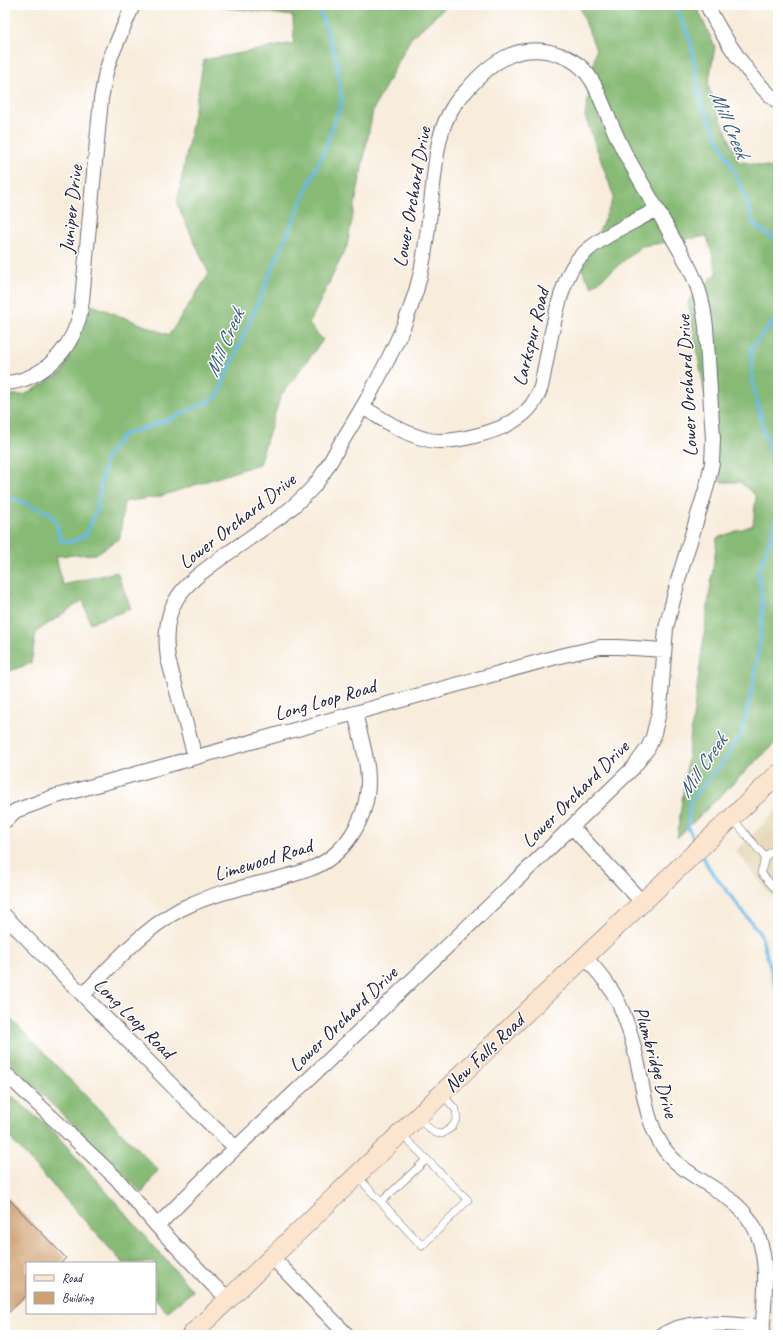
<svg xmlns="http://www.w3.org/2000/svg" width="783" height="1340" font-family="Caveat,sans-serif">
  <rect width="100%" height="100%" fill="#fff"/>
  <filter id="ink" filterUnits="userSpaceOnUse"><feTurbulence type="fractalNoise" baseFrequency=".025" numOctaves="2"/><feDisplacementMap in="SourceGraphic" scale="8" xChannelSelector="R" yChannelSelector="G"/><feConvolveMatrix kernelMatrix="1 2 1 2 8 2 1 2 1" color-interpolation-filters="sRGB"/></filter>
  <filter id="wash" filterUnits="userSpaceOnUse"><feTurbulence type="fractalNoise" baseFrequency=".012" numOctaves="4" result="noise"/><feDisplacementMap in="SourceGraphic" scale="16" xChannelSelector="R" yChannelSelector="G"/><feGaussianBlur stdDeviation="0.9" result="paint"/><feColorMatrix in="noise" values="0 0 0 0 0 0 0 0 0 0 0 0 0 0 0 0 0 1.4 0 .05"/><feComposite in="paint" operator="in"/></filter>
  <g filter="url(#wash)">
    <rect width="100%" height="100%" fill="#f8ecdb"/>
    <!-- built -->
    <path fill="#e6daba" d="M778,809V905L736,851Z"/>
    <!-- forest -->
    <path fill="#86ba74" stroke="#546e58" d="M221,5H448L411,38L373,110L347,246L309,324L323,340L281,395L259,464L158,497L124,502L120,538L96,554L56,556L63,585L117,572L131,609L90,623L83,600L36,632L31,663L5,673V395H24L62,373L92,305L169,335L209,274L177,204L204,60L294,43L293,16L221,7Z
      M579,5H696L715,47L708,86L738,161L778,169V363L777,364L778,740L677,838L717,538L753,525L756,496L740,482H721L688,301L717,273L707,236L642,246L592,287L582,270L614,197L585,116L596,50Z
      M5,1013L158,1170L142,1193L5,1058Z
      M5,1090L56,1134L193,1291L167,1312L155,1299V1263H123L10,1138L5,1143Z"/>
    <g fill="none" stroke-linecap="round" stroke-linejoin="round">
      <!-- stream -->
      <path stroke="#69b9e4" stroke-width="3.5" d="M675,5L691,42L701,102L744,193L754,225L778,241
        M778,316L751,348L753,384L767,444L778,468
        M5,496L10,497L50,513L56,521L60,540L71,542L86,535L96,511L106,458L123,435L173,418L217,397L327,143L342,102L337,61L318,5
        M697,844L688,828L689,803L705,783L723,763L742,733L753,687L760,641L763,607L758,573L775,524L778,510
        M702,855L709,868L761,935L778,995"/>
    </g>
    <g id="blocks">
      <!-- building -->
      <path fill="#cfa071" d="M5,1195L66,1258L61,1263H27V1295L5,1316Z"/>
    </g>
  </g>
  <g filter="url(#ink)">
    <use href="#blocks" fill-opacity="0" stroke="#6d6973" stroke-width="1"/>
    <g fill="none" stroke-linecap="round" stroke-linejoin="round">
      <defs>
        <path id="service" d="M732,818L765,857L778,846
          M765,857L761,873L778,892
          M418,1119L435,1133L442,1134L452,1127L457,1119L456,1110L442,1094
          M357,1176L422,1246L468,1200L401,1134
          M381,1202L427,1159"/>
        <path id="minor" d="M707,5C721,35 752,82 778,102
          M5,383C38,381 67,355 77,324C80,317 81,308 82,300L101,99L106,72L111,56L133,5
          M363,407C382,419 402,433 425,439C447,446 500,432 518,418C529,411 537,399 541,387C548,355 558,279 580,257C601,236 631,224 657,209
          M5,821L15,811L53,797L560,656L600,647H618L664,650
          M572,827L642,902
          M5,916L202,1116L236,1148
          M585,957C593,966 601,975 608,985C625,1009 633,1041 639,1069C644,1095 647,1121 661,1144C684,1183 737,1187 757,1233C770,1264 764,1302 762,1335
          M83,995C115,962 151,920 194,903C230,887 271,883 307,870C344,858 368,819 368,781C368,758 360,735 355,713
          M5,1073L117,1179L157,1226L213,1285L229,1299
          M157,1226L221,1162L330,1059L633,768L648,748L653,737L659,712L661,696L666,628L679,577L707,486L712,463L713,439L706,327C704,312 702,297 696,283C690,266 680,251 671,235C657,209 642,183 627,157C616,137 608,116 599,95C592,77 580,61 560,55C521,41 492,60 467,90C462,95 456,101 453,107C436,133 436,165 432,194C430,215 427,236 424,256C416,307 394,349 370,394C360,412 349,430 338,448C331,461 323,475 314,486C305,496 295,505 284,514C264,528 244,542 224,556C182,586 160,603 168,659L195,757
          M272,1257L347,1335
          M662,1335C692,1317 729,1325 763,1327"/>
        <path id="secondary" d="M191,1335L516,1022L778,774"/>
      </defs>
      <!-- service casing -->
      <use href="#service" stroke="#6d6973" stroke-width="8"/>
      <!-- minor casing -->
      <use href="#minor" stroke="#6d6973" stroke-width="16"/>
      <!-- secondary casing -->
      <use href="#secondary" stroke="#6d6973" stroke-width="20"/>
      <!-- service -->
      <use href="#service" stroke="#fff" stroke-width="7"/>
      <!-- minor -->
      <use href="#minor" stroke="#fff" stroke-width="14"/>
      <!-- secondary -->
      <use href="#secondary" stroke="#fce5cf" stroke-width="19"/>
    </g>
  </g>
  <g text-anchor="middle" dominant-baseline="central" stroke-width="3" stroke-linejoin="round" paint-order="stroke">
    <!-- street labels -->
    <g font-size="20" fill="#22223b" stroke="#fff">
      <text transform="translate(412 197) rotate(-80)">Lower Orchard Drive</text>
      <text transform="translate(71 209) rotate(-84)">Juniper Drive</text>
      <text transform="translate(531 337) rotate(-76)">Larkspur Road</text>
      <text transform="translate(687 386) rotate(-93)">Lower Orchard Drive</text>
      <text transform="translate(237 521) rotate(-38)">Lower Orchard Drive</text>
      <text transform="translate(325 700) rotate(-16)">Long Loop Road</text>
      <text transform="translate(575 794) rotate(-45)">Lower Orchard Drive</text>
      <text transform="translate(263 860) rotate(-17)">Limewood Road</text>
      <text transform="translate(134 1018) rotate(45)">Long Loop Road</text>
      <text transform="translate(343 1019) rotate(-44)">Lower Orchard Drive</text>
      <text transform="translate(484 1053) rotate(-44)">New Falls Road</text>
      <text transform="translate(656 1062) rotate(74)">Plumbridge Drive</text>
    </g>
    <!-- water labels -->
    <g font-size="21" font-style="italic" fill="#3e5e7f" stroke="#fff">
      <text transform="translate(730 124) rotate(67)">Mill Creek</text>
      <text transform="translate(224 343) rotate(-67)">Mill Creek</text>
      <text transform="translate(702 766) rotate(-56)">Mill Creek</text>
    </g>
  </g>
  <!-- margin -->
  <rect width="783" height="1340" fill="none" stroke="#fff" stroke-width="20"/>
  <!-- legend -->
  <rect x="26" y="1262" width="130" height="52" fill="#ffffff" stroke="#a7a7b1"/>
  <rect x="34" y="1275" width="20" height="6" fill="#fce5cf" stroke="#a7a7b1"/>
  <text x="62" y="1282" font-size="12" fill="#22223b">Road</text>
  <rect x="34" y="1292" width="20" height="12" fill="#cfa071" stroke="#a7a7b1"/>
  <text x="62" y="1302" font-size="12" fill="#22223b">Building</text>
</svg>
